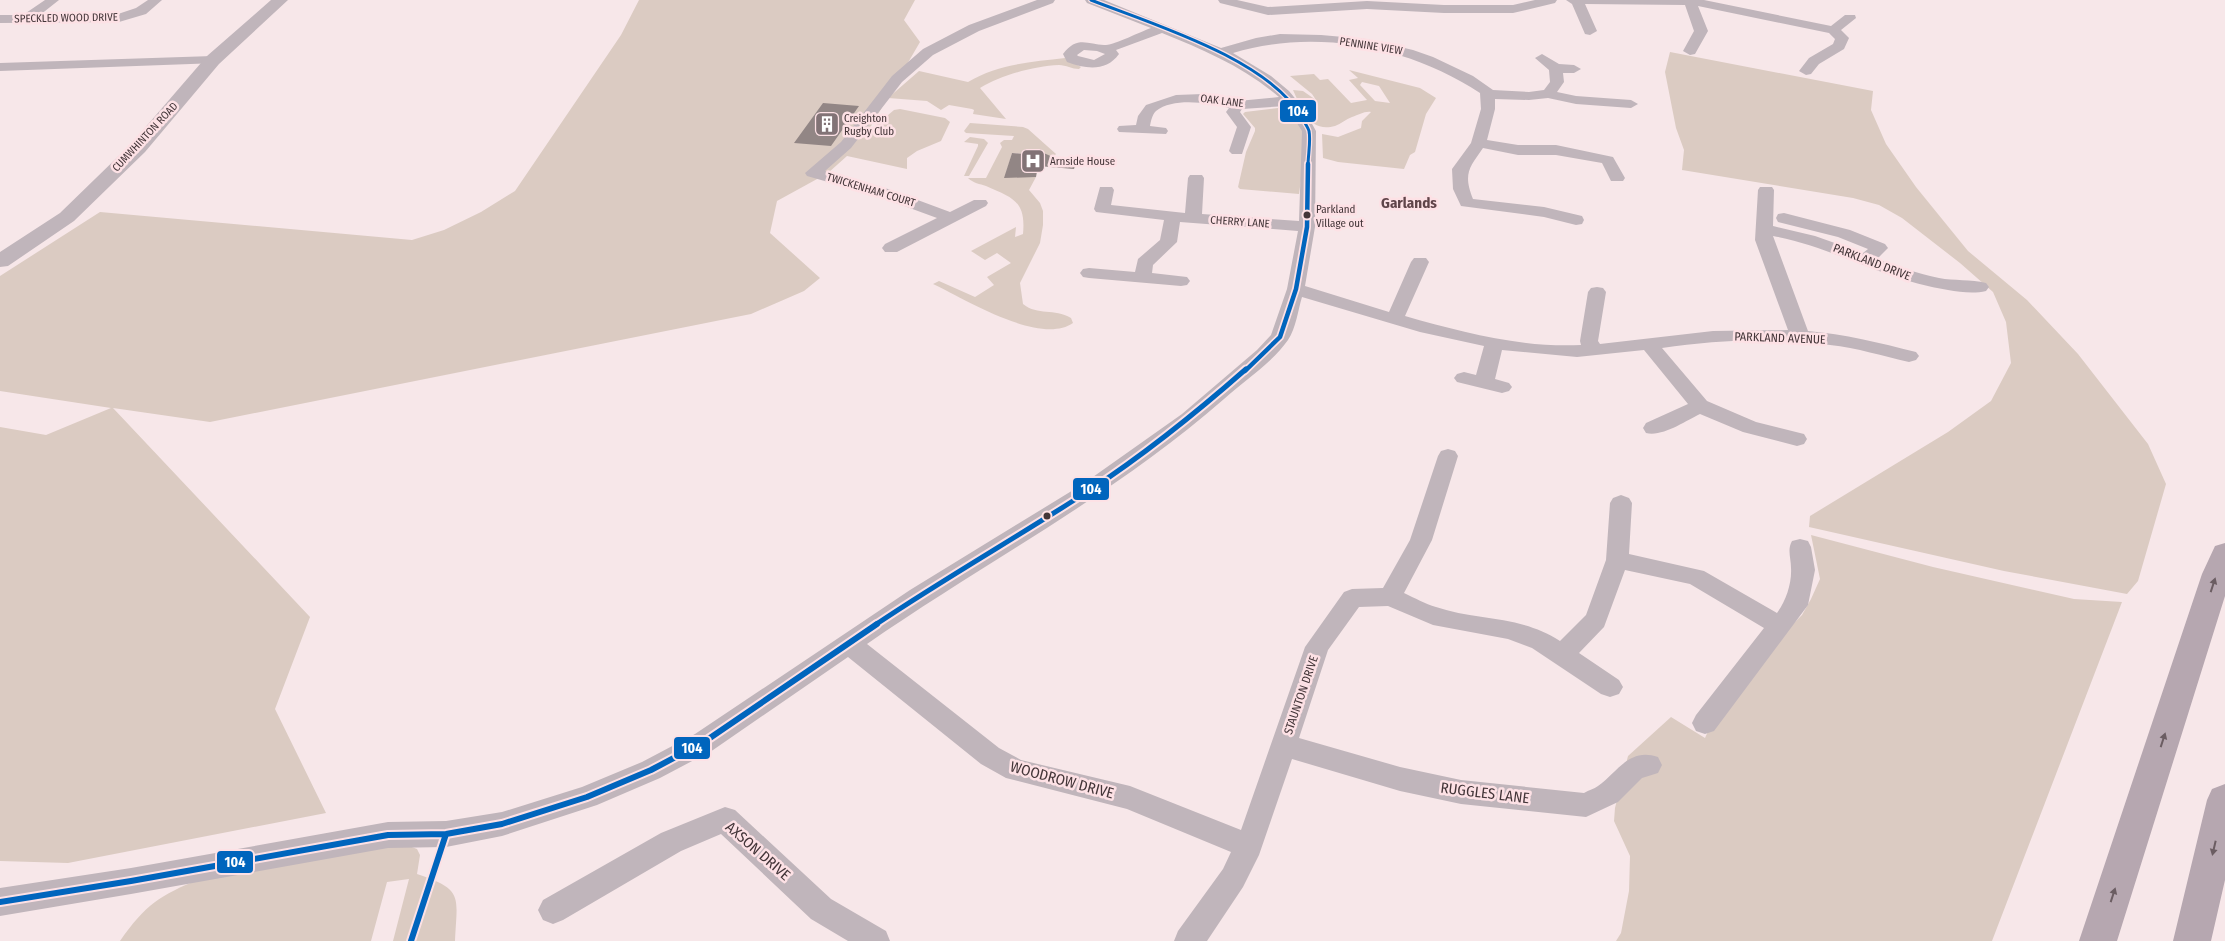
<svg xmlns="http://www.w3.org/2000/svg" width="2225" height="941" font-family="'Fira Sans Condensed',sans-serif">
  <rect width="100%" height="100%" fill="#f7e7e9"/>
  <!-- green -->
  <path fill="#dbcbc2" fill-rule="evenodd" d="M639,0H915L904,20L920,42L867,133L894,110L900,109L945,118L950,122L941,141L917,151L907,158V169L847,156L828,173L777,201L770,233L820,278L804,291L751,314L210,422L113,408L310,617L275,709L326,813L68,863L0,861V427L46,435L111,408L0,391V276L100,212L412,240L444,230L481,212L515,191L621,35Z
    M1670,52L1873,91L1871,110L1886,144L1916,187L1968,251L2027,300L2078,354L2148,444L2166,484L2138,581L2127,594L2004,571L1809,527L1810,516L1948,432L1991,401L2011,363L2006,322L1993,292L1960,263L1902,218L1879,205L1853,198L1682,170L1684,150L1676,128L1665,72Z
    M1065,58L1081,67L1079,69C1072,69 1066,65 1059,65C1034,66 1002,75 980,88L1006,119L973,114L974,110L972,109L949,105L941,110L927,101L888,98L919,71L968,82C998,64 1031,62 1065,58Z
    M1349,70L1420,88L1436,98L1426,114L1415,152L1410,155L1404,169L1338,162L1323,158L1322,134L1338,137L1361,128L1362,121L1371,112C1364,111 1359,115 1352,117C1346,119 1341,124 1335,126C1309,133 1302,109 1293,90L1303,91L1316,100L1312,94L1290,76L1314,74L1320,80L1328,79L1351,103L1367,100L1349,80L1358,78ZM1362,82L1379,86L1390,103L1375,101L1360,85Z
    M1286,107L1290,109L1307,137L1299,194L1240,189L1238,187L1246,152L1255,131V128L1243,114L1245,112Z
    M970,123L1023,127L1028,129L1056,154L1054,156L1044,155L1041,152L1026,150L1024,154L1012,153L1005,177H1036L1029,190L1040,203L1043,211V225L1040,243L1020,283L1023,304C1038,316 1054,308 1071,318L1073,323C1040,346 965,299 933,284L939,281L975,297L994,285L987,277L1011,263L997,253L985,260L971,251L1016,227L1015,237L1023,234C1026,202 1014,198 986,186C980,184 973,183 968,178H986L1002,147L1000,143L1004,140H1012L1014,136L966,133L964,131Z
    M970,137L984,139L988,143L969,176H964L978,146V144L964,142Z
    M1811,535L1933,567L2074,599L2122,602L1992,941H1616L1621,933L1629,891L1630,856L1614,821L1615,808L1628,756L1671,717L1705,738L1710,727L1772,645L1802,615L1811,599L1820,579Z
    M404,844L417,849L420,855L417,874C464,890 457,895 455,941H393L409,879L387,882L371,941H120C145,905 160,895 200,879Z"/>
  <!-- building -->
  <path fill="#928685" d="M823,103L859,106L831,146L794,143Z
    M1026,150L1041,152L1075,166L1074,169L1038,166L1036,177L1004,178L1012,153L1024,154Z"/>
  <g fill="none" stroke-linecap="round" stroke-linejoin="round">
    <!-- minor -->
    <path fill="#c0b5bb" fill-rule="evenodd" d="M45,0H59L40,15L118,14L136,8L148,0H162L146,14L119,22L0,23V15H23Z
      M1037,0H1055L1053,3L979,31L933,55L902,82L851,148L825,171L888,189L950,212L974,200H986L988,203L986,206L897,252H885L882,248L885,244L937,218L877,196L807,176L805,173L841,142L892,76L923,49L969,25Z
      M1085,0H1104L1221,48L1256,38L1280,34L1321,35L1366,39L1413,50L1433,57L1473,76L1493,90L1529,92L1544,90L1550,82L1549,70L1535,58L1542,54L1559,64L1574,65L1581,69L1574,73H1563L1564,82L1557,92L1576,96L1631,100L1638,104L1631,108L1576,104L1548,98L1529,100L1495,99V109L1487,140L1518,145H1556L1613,157L1625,178L1623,181H1611L1602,163L1556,155H1518L1483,148C1469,168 1463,174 1473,199L1544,207L1582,216L1584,220L1582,224L1576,225L1544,217L1461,206L1453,189L1452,169L1471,143L1481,109L1480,93C1409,46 1315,28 1233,53L1271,76L1289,91L1303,108L1316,131L1315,227L1305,286L1389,312L1411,262L1414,258H1426L1429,262L1405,316C1461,332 1522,348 1581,345L1580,341L1588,292L1591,288L1597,287L1603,288L1606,292L1598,341L1600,344L1713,331L1788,330L1755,240L1758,190L1760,187H1772L1774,190L1773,226L1815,236L1863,253L1868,249L1838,237L1778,222L1776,218L1778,214L1784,213L1850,230L1885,244L1888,248L1877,259C1897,266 1918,274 1939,278C1954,281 1971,279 1986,283L1989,287L1986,291C1974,294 1960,292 1948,290C1886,281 1834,247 1773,236L1808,331C1844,334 1880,343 1916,352L1919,356L1916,360L1909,362C1883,356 1857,348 1830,345C1775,337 1718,340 1662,348L1707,401L1756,422L1804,434L1807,439L1804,444L1797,446L1743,432L1700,414C1685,421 1663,437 1646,433L1643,428L1646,423L1688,404L1644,350L1577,357L1502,350L1495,379L1509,383L1512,387L1509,391L1502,393L1457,382L1454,378L1457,374L1464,372L1476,375L1484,346L1420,332L1302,297C1298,310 1296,328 1288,340C1272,363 1245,380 1224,399C1116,494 985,562 867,644L999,748L1021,760L1130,786L1241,830L1305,647L1344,592L1352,589L1383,588L1410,540L1438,456L1441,451L1448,449L1455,451L1458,456L1432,540L1404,593C1415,598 1425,604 1436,607C1477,621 1521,615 1560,641L1586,615L1606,560L1610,503L1613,498L1621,495L1629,498L1632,503L1629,554L1704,571L1777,613C1786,601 1792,583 1791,568C1791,558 1787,550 1792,541L1800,539L1808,541L1811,547L1815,570L1808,605L1714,731L1705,734L1696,731L1692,723L1696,715L1764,628L1690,584L1625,570L1604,627L1579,653L1619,680L1623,687L1619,694L1610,697L1601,694L1532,648L1508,639L1433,625L1388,606L1359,607L1328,650L1299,738L1400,767L1461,780L1584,793C1589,790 1594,789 1598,786C1618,772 1629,747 1658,757L1662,765L1658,773L1642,778L1618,802L1586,817L1461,804L1400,791L1292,759L1259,855L1243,887L1207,941H1174L1178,931L1223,869L1231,852L1127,809L1006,778L981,764L848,657L713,750L660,778L597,805L502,836L446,847L388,848L131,894L0,916V888L131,868L388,822L446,821L502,812L582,787L642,762L695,734L910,590L1083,484L1182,414L1257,350L1271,335L1287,289L1298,231L1180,222L1177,242L1153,265L1152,273L1187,277L1190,281L1187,285L1181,286L1089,278L1083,277L1080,273L1083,269L1089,268L1135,272L1138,259L1160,240L1164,220L1096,212L1094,209L1100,187H1112L1114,190L1111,205L1185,213L1188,178L1190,175H1202L1204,178L1202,214L1299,221L1302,131L1286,106L1242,109L1240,112L1251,127L1242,154H1232L1229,151L1237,127L1226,112L1229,108C1209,103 1174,97 1156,111C1152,115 1151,121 1150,126L1166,128L1168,131L1166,134L1119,132L1117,129L1119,126L1136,125L1138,116L1146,105L1176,95L1203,94L1238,101L1279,97C1244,67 1204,50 1162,33L1116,50L1119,54C1106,72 1086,69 1067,62L1063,54C1078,34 1090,46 1106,45C1116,44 1140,32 1151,28L1087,3ZM1084,50L1097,51L1105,54L1094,60L1078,56L1077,55Z
      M1218,0H1237L1268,7L1367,1L1444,5H1513L1535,0H1557L1555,3L1513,13H1444L1367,9L1268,15L1220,3Z
      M1566,0H1704L1831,26L1845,15H1855L1856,18L1841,30L1849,38L1844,49L1819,64L1811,74L1806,75L1799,71L1809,58L1833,44L1835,39L1829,33L1698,6L1708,31L1695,54L1690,55L1683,51L1694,31L1685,5L1585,4L1597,31L1590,35L1585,34L1572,4Z
      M213,56L220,60L218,63L0,71V63Z
      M725,807L735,810L831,899L886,931L890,941H848L811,919L721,834L681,851L563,920L553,924L543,920L538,910L543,900L661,833Z"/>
    <!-- tertiary -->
    <path fill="#c0b5bb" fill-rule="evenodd" d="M271,0H288L219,64L145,152L74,221L8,266L0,267V252L60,213L131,144L207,56Z"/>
    <!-- motorway -->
    <path fill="#b6a7b0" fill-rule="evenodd" d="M2225,543V596L2117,941H2079L2202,574L2215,546Z
      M2225,784V880L2211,941H2173L2207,800L2212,789Z"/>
    <defs>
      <path id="bus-1-far3" d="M1091,0C1152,24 1269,59 1302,118C1304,122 1308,127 1309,131C1311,141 1308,155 1308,166"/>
      <path id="bus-1-far2" d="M1245,371L1280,337L1296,289L1307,227L1308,164"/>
      <path id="bus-1-far1" d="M875,625C945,578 1019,536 1090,490C1145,454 1196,413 1246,369"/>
      <path id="bus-1" d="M0,902L131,881L388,835L446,834L502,824L587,797L651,770L704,742L877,624
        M411,941L446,834"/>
    </defs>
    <!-- bus-1-far3 casing -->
    <use href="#bus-1-far3" stroke="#fde1e5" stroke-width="5.5"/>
    <!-- bus-1-far2 casing -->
    <use href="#bus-1-far2" stroke="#fde1e5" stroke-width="8"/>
    <!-- bus-1-far1 casing -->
    <use href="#bus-1-far1" stroke="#fde1e5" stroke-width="9"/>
    <!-- bus-1 casing -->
    <use href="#bus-1" stroke="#fde1e5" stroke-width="10"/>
    <!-- bus-1-far3 -->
    <use href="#bus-1-far3" stroke="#0065bd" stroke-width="3"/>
    <!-- bus-1-far2 -->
    <use href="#bus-1-far2" stroke="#0065bd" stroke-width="4.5"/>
    <!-- bus-1-far1 -->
    <use href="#bus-1-far1" stroke="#0065bd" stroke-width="5"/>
    <!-- bus-1 -->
    <use href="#bus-1" stroke="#0065bd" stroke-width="6"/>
  </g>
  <!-- one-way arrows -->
  <defs><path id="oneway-solid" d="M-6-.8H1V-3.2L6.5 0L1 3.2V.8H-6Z" transform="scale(1.25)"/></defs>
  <g fill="#6b5d62">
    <use href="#oneway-solid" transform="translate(2213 585) rotate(-72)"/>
    <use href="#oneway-solid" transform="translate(2163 740) rotate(-72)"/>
    <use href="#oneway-solid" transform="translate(2214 848) rotate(103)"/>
    <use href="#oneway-solid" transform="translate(2113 895) rotate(-72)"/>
  </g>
  <!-- icons -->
  <defs>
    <symbol id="building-square" viewBox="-11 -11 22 22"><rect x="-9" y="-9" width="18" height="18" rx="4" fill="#827376" stroke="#fde1e5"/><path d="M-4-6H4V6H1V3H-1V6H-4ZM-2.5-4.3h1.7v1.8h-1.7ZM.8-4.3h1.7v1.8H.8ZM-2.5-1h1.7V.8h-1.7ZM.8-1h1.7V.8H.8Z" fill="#fff"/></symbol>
    <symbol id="hospital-square" viewBox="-11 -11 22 22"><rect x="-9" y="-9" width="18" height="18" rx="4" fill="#827376" stroke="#fde1e5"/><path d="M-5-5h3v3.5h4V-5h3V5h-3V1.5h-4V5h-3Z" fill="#fff"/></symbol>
  </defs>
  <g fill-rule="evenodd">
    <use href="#building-square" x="813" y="110" width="28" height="28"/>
    <use href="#hospital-square" x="1019" y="147" width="28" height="28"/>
  </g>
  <!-- markers -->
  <g fill="#433538" stroke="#fde1e5" stroke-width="2">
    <circle cx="1307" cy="215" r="4.5"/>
    <circle cx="1047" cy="516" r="4.5"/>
  </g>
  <g text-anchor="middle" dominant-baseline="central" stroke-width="5" stroke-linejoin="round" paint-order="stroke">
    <!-- far-street labels -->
    <g font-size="11" fill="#433538" stroke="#fde1e5">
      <text transform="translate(66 18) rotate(-1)">SPECKLED WOOD DRIVE</text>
      <text transform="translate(1371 46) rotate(9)">PENNINE VIEW</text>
      <text transform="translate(1222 101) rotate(7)">OAK LANE</text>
      <text transform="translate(145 137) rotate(-47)">CUMWHINTON ROAD</text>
      <text transform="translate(871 190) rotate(17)">TWICKENHAM COURT</text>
      <text transform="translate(1240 222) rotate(4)">CHERRY LANE</text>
    </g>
    <!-- far-poi labels -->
    <g font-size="11" fill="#433538" stroke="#fde1e5" text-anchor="start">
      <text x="844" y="118">Creighton<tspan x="844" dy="13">Rugby Club</tspan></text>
      <text x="1050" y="161">Arnside House</text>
    </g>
    <!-- bus labels -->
    <g font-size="11" fill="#433538" stroke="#fde1e5" text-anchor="start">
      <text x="1316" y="209">Parkland<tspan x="1316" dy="14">Village out</tspan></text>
    </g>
    <!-- street labels -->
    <g font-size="12" fill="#433538" stroke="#fde1e5">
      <text transform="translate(1872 262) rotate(21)">PARKLAND DRIVE</text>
      <text transform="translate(1780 338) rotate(2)">PARKLAND AVENUE</text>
      <text transform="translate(1301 695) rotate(-71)">STAUNTON DRIVE</text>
    </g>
    <!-- far-district labels -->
    <g font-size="15" font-weight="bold" fill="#604449" stroke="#fde1e5">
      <text x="1409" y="203">Garlands</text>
    </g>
    <!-- near-street labels -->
    <g font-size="15" fill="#433538" stroke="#fde1e5">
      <text transform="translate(1062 780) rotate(15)">WOODROW DRIVE</text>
      <text transform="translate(1485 793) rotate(7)">RUGGLES LANE</text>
      <text transform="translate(758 851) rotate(41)">AXSON DRIVE</text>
    </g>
  </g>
  <g stroke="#fde1e5" stroke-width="2">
    <rect x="1279" y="99" width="38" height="24" rx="5" fill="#0065bd"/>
    <rect x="1072" y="477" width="38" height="24" rx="5" fill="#0065bd"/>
    <rect x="673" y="736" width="38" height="24" rx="5" fill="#0065bd"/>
    <rect x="216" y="850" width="38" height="24" rx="5" fill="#0065bd"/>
  </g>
  <g font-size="14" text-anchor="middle" font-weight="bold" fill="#fff">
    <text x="1298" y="116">104</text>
    <text x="1091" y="494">104</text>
    <text x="692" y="753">104</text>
    <text x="235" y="867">104</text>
  </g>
</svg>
